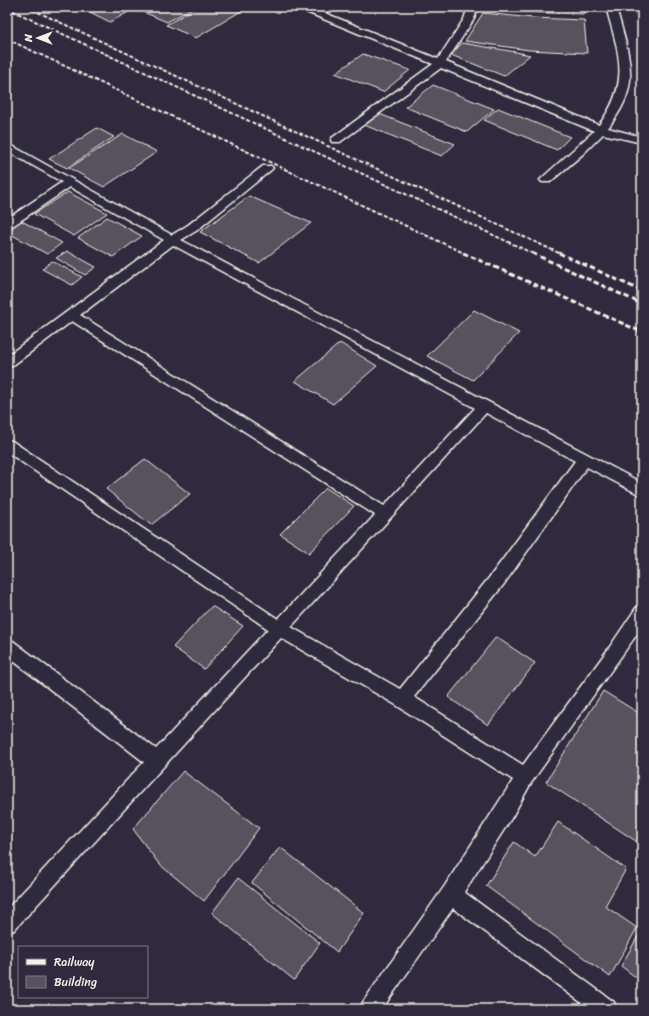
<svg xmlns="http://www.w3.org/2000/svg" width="649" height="1016" font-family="Sriracha,sans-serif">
  <rect width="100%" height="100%" fill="#2f2a3d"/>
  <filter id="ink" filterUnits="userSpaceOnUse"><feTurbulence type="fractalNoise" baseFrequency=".025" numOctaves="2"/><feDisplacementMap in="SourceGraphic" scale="8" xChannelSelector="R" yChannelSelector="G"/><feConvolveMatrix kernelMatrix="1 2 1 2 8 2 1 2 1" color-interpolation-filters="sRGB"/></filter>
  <g filter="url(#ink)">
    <!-- building -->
    <path fill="#56525f" stroke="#f4f1e8" d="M84,7H138L110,22L82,8Z
      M148,7H194L167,22L141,11Z
      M197,7H237L243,10L196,38L166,25Z
      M441,7H463L464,12Z
      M484,7H583L584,14L484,11Z
      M634,7H642V16L636,15Z
      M483,13L533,18L584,20L587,53L529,50L465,41Z
      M462,43L516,52L530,55L504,76L451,55Z
      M363,54L410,70L383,92L335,73Z
      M433,85L494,109L467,132L405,107Z
      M498,108L570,137L557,150L484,120Z
      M377,113L455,144L442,156L364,125Z
      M97,128L114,137L67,168L49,159Z
      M123,134L157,152L104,187L69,168Z
      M68,192L107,213L74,236L34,214Z
      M249,196L311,223L259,263L200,232Z
      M107,217L142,236L113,257L78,238Z
      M20,220L62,243L47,254L7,232V229Z
      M67,251L96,267L85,275L56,258Z
      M52,261L82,277L72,285L42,269Z
      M474,310L519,333L473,380L427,356Z
      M340,343L377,366L333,404L295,381Z
      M145,459L190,494L151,525L106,489Z
      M326,488L354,506L309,553L280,534Z
      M212,606L243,626L204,669L173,647Z
      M496,637L535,663L488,725L448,697Z
      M603,691L642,715V845L546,782Z
      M183,771L259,828L204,901L159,864L133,829Z
      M558,822L626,869L605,906L637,928L610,977L486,886L514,842L535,857Z
      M280,847L364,913L337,952L252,883Z
      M238,878L320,943L294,980L212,913Z
      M642,929V982L621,966Z"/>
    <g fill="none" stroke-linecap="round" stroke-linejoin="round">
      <defs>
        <path id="service" d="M297,7H310L438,59L464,19L468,7H478L474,19L446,62L599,125C631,82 619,54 606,7H616C622,30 634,63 629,87C626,103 617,116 608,128L642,137V143L603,134L584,153L550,182H542L540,180L542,178L594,131L441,68L340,142H332L331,140L332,138L433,64L299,9Z
          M7,143L172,235L188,225L263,166H271L273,168L271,170L196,231L181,240L642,483V496L587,467L504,584L414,697L523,765L609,648L636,608L642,606V627L531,783L512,817L464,892L614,1002L617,1009H590L453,908L382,1009H360L363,1002L444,887L513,780L396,705L281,638L14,930L7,933V909L144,762L7,656V639L13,641L156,749L268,629L7,452V440L12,441L278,619L375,515L72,321L12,366L7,368V356L164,240L70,187L11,227L7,228V219L62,182L7,151ZM173,245L475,408L384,506L80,315ZM486,413L575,461L492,574L400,689L291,627Z"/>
      </defs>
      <!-- service casing -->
      <use href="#service" stroke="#f4f1e8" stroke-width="3"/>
      <!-- service -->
      <use href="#service" fill="#2f2a3d" fill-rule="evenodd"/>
      <!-- rail-far1 -->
      <path stroke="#f4f1e8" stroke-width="2" stroke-dasharray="4 2" stroke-linecap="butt" d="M27,7L561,254
        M7,8L534,254
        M7,39L466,254"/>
      <!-- rail -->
      <path stroke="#f4f1e8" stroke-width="3" stroke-dasharray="5.5 3" stroke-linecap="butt" d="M463,253L642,332
        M532,253L642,304
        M559,253L642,291"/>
    </g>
  </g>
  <!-- margin -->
  <rect width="649" height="1016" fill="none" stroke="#2f2a3d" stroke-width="24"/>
  <rect x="12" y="12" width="625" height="992" fill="none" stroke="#f4f1e8" stroke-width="1.5" filter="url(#ink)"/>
  <!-- legend -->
  <rect x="18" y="946" width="130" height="52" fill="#2f2a3d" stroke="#7e7a81"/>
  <rect x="26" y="959" width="20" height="6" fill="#f4f1e8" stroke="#7e7a81"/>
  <text x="54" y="966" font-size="12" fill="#f4f1e8">Railway</text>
  <rect x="26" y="976" width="20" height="12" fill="#56525f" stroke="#7e7a81"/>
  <text x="54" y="986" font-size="12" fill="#f4f1e8">Building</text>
  <!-- north arrow -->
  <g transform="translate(38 38) rotate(270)" stroke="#2f2a3d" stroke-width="3" paint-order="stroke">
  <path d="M0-3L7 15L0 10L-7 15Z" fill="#f4f1e8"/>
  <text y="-6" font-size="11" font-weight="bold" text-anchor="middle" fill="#f4f1e8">N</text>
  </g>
</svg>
